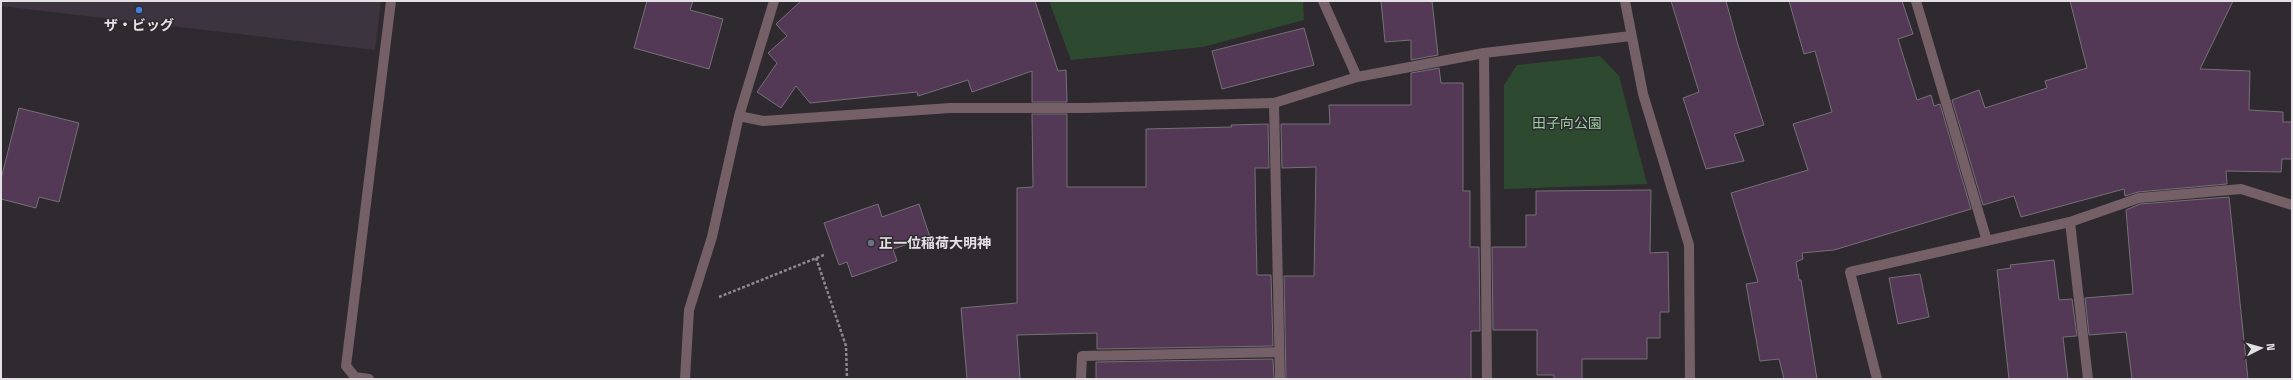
<svg xmlns="http://www.w3.org/2000/svg" width="2293" height="380" font-family="'Space Grotesk','Noto Sans JP',sans-serif">
  <rect width="100%" height="100%" fill="#2e2a2f"/>
  <!-- built -->
  <path fill="#3c353f" d="M1,1H381L375,50L1,6Z"/>
  <!-- green -->
  <path fill="#2d4a31" d="M1049,1H1303L1304,20L1203,47L1071,60Z
    M1600,56L1619,76L1647,184L1504,189V85L1517,65Z"/>
  <!-- building -->
  <path fill="#543957" stroke="#757076" d="M647,1H693L690,10L723,19L709,69L634,48Z
    M801,1H1035L1058,71L1066,70L1067,102H1032V71L972,92L968,80L918,96L917,92L810,103L796,86L781,108L757,92L777,63L768,53L787,36L776,24Z
    M1381,1H1432L1438,55L1411,60V40L1385,42Z
    M1671,1H1726L1738,45L1764,125L1734,134L1744,161L1706,169L1683,98L1699,92Z
    M1789,1H1902L1913,34L1898,39L1917,100L1931,95L1934,106L1940,104L1971,209L1834,250L1802,253L1803,259L1796,262L1799,280H1801L1817,379H1784L1779,359L1760,361L1746,284L1758,282L1731,193L1808,170L1793,124L1832,112L1815,51L1804,54Z
    M2070,1H2233L2200,69L2250,71L2249,110L2283,112V122H2292V159H2282L2281,172L2226,171L2227,184L2138,192L2125,196L2124,189L2021,217L2014,196L1983,205L1952,100L1979,90L1985,108L2047,88L2045,81L2087,68Z
    M1304,28L1314,65L1222,89L1212,51Z
    M1439,68L1441,83H1463V191H1470V247H1479L1480,331H1471V379H1286L1284,276H1314L1316,167L1282,168L1281,124H1330L1329,105H1411V73Z
    M19,108L79,123L59,202L39,197L36,208L1,199V179Z
    M1032,114H1067V187H1146V129L1232,127L1231,125L1268,124L1269,168H1255L1256,231L1257,275H1271L1273,346L1097,349V333L1017,335L1020,379H967L961,308L1017,303V188L1033,187Z
    M1651,190L1650,253L1668,252L1669,312H1660V338H1647V359H1582V379H1554V375H1537V330H1493L1492,247H1526V215H1536V191Z
    M2229,197L2248,379H2132L2126,332L2089,335L2085,298L2133,294L2126,210L2140,204Z
    M878,204L882,217L919,204L930,237L893,249L897,261L852,277L847,262L839,265L824,223Z
    M2054,260L2059,300L2072,299L2077,336L2063,337L2068,379H2009L1997,270L2011,268L2010,265Z
    M1920,274L1929,317L1898,324L1889,278Z
    M1273,359L1274,379H1096V362Z"/>
  <g fill="none" stroke-linecap="round" stroke-linejoin="round">
    <!-- path -->
    <path stroke="#8d8a8e" stroke-width="2.5" stroke-dasharray="3 2" stroke-linecap="butt" d="M816,258L846,346L847,379
      M719,297L824,255"/>
    <!-- lane -->
    <path stroke="#746066" stroke-width="10" d="M1916,1L1987,241
      M2070,222L2088,379
      M1877,379L1850,272L2070,222L2139,198L2241,189L2292,205"/>
    <!-- street -->
    <path stroke="#746066" stroke-width="10" d="M1323,1L1357,77
      M1625,1L1643,94L1689,245L1690,379
      M1484,53L1487,379
      M1274,103L1280,379
      M739,116L763,121L950,108H1085L1274,103L1357,77L1484,53L1631,36
      M369,379L355,377L346,366L391,1
      M685,379L689,310L712,237L739,116L774,1
      M1081,379L1082,356L1279,352"/>
  </g>
  <!-- markers -->
  <circle fill="#3f7fe0" stroke="#2e2a2f" stroke-width="1.5" cx="139" cy="10" r="4"/>
  <circle fill="#6b7280" stroke="#2e2a2f" stroke-width="1.5" cx="871" cy="243" r="4"/>
  <g text-anchor="middle" dominant-baseline="central" stroke-width="3" stroke-linejoin="round" paint-order="stroke">
    <!-- poi labels -->
    <g font-size="14" font-weight="bold" fill="#e3e1e4" stroke="#2e2a2f">
      <text x="139" y="25">ザ・ビッグ</text>
      <text x="879" y="243" text-anchor="start">正一位稲荷大明神</text>
    </g>
    <!-- park labels -->
    <g font-size="14" fill="#98d09f" stroke="#2e2a2f">
      <text x="1567" y="123">田子向公園</text>
    </g>
  </g>
  <!-- border -->
  <rect width="2293" height="380" fill="none" stroke="#e3e1e4" stroke-width="4"/>
  <!-- north arrow -->
  <g transform="translate(2261 348) rotate(84)" stroke="#2e2a2f" stroke-width="3" paint-order="stroke">
  <path d="M0-3L7 15L0 10L-7 15Z" fill="#e3e1e4"/>
  <text y="-6" font-size="11" font-weight="bold" text-anchor="middle" fill="#e3e1e4">N</text>
  </g>
</svg>
